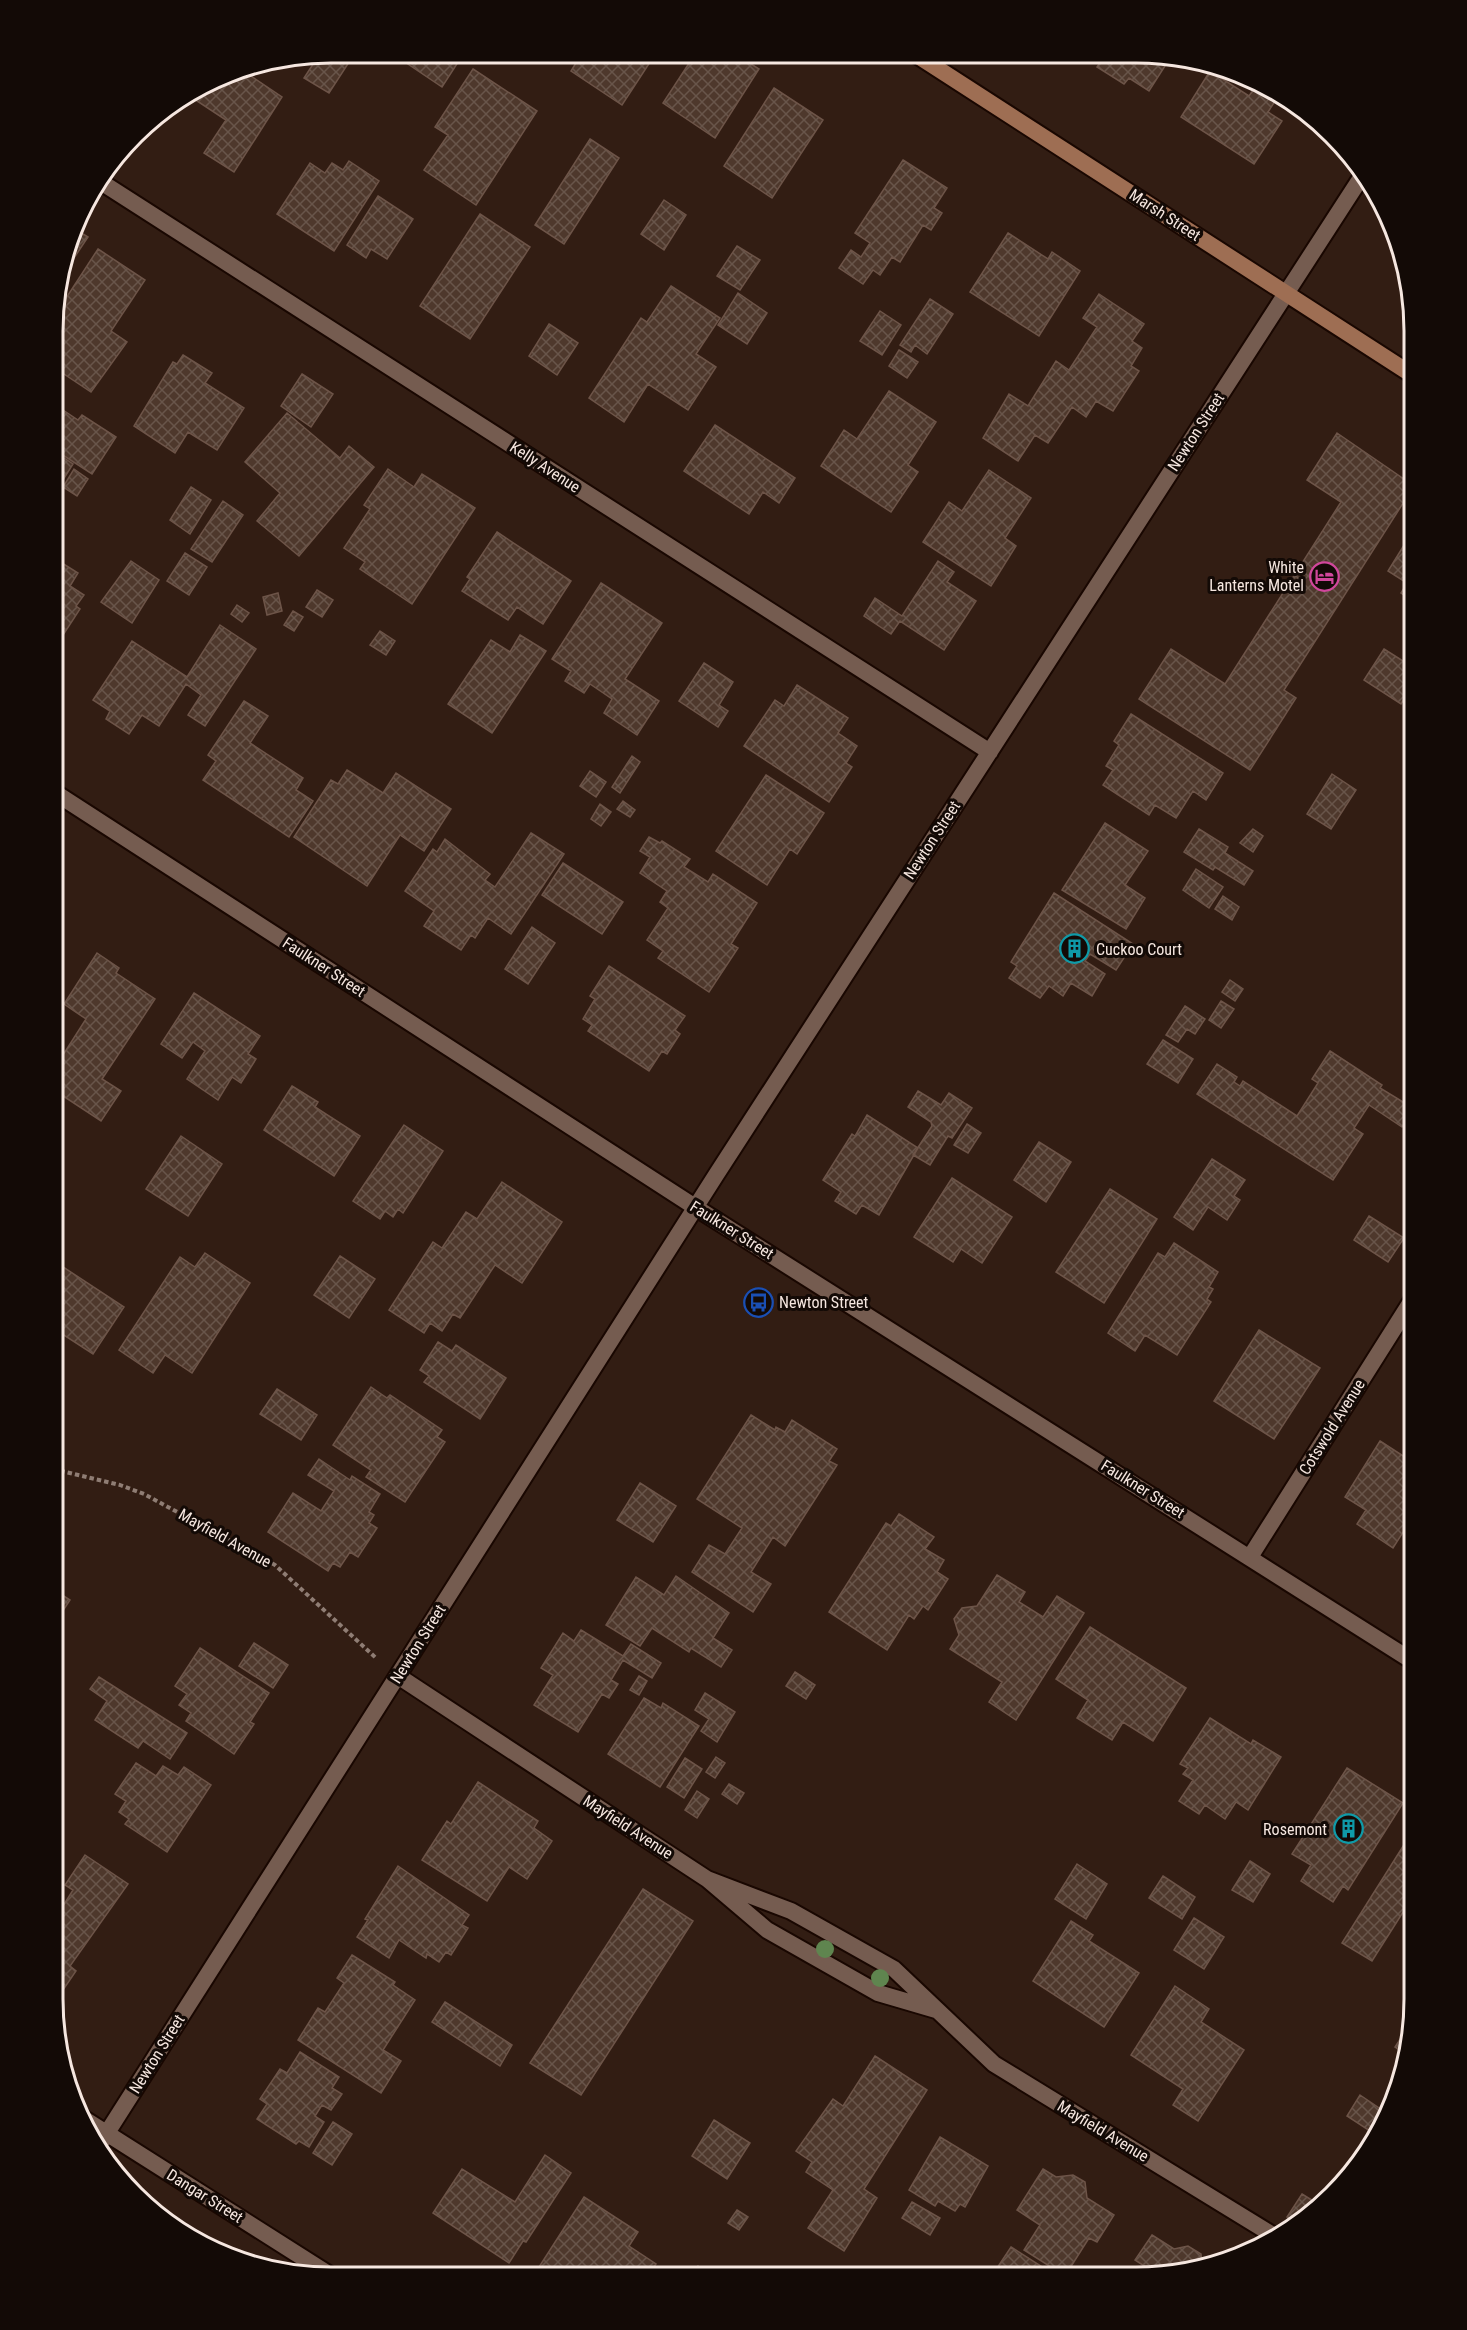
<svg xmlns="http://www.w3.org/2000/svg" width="1467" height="2330" font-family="'Roboto Condensed',sans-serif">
  <defs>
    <pattern id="building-cross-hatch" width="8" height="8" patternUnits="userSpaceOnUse" patternTransform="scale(1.5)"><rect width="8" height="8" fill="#4e382c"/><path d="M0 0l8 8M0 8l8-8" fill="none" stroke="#68554a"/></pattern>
  </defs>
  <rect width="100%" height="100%" fill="#321d13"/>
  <!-- building -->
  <path fill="url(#building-cross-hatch)" stroke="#6d5448" stroke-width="1.5" d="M331,52L355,53L329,93L304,78L319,55Z
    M411,53H464L442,87L405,62Z
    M582,53H656L622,105L571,71Z
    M695,54L757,55L751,64L759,69L715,138L663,103Z
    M1105,55H1172L1149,91L1129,78L1124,84L1097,67Z
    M473,69L537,111L476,205L424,170L448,135L435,127Z
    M242,70L282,97L234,172L204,153L226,120L194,99L200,89L225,74Z
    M1210,71L1249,96L1258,83L1279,95L1268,112L1282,121L1254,164L1181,117Z
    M774,88L823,120L772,198L724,166Z
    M184,99L175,113L168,109Z
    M590,139L619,158L564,244L535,225Z
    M903,160L947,188L934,208L942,213L931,230L923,225L900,262L892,257L880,275L873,270L863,284L839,268L851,250L861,257L870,243L855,233Z
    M349,161L379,181L334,251L277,214L310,163L325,173L332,163L343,170Z
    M378,196L413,219L387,259L371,249L366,258L347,245Z
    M664,200L686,215L664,250L641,234Z
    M480,214L530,247L470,339L420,306Z
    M75,229L88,237L72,261L66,257Z
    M1008,233L1048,259L1052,252L1080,271L1039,336L970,292Z
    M737,246L760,260L740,290L717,276Z
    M98,249L145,280L111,331L127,342L91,392L55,368L60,359L55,356V315Z
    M62,271L67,273L57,288Z
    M671,286L720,318L696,354L716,367L688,410L648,384L624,422L589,398L641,318L647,322Z
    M738,293L767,313L747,344L718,325Z
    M1099,294L1144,324L1132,341L1142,348L1131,366L1139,371L1113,411L1096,401L1086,417L1072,407L1048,443L1035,435L1018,461L983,438L1009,394L1028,406L1056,361L1069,370L1097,327L1083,318Z
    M930,299L953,314L927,354L915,345L911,352L900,345Z
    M880,311L901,325L882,355L860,341Z
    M549,324L578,343L557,375L529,356Z
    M899,350L918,362L907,378L889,366Z
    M183,355L212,373L205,383L244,408L217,450L188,432L175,453L134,426L173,362L177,364Z
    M302,374L333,394L311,427L281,406Z
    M889,391L936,422L908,465L918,472L891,512L821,466L844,430L857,439Z
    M57,406L78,420L82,415L116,437L92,474L55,450V411Z
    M287,413L340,458L349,446L374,467L299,556L257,521L280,493L245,462Z
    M715,425L795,478L779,503L763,492L749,514L684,471Z
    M1337,433L1414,486L1284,690L1296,698L1250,770L1139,699L1171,649L1225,684L1341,502L1307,480Z
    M58,454L73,464L63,480L55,474V459Z
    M74,469L88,479L77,496L63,487Z
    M388,469L414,487L422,474L475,508L412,604L360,569L365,562L344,548L370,509L364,505Z
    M989,470L1031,498L1005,538L1016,546L991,586L923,542L949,502L962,511Z
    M191,487L211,500L190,534L170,520Z
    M223,501L243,515L212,562L191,549Z
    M1414,529V602L1401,593L1407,583L1388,571Z
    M497,532L571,581L543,624L517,607L508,620L462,591L470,579L467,577Z
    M185,553L207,567L189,595L167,581Z
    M54,558L78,573L70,586L84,595L76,606L80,609L54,649Z
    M131,561L159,580L132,623L101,602Z
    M938,561L954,572L947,582L976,601L944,650L900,621L891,634L864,616L875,598L902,616Z
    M601,583L662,623L625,679L659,701L637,735L604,713L612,699L590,684L584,693L565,681L571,671L552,659Z
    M317,590L333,600L322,617L306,607Z
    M278,593L282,611L267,615L263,597Z
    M237,605L249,613L242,622L231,614Z
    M293,611L303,617L294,631L284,625Z
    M220,625L256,649L205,726L188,715L201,695L186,684L159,726L142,715L129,734L106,719L110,711L93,700L132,641L187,677Z
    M380,631L395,641L386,655L370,645Z
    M520,635L546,651L492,733L448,704L491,640L510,652Z
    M1384,649L1414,668V683L1401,704L1364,680Z
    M704,663L733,682L719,705L728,711L718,727L679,701Z
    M797,685L848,718L838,733L857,746L846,763L852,767L829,802L744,746L775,700L784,706Z
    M244,701L268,716L250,743L303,778L296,790L313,801L289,837L203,780L216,761L208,755Z
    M1131,714L1223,773L1206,800L1193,791L1176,818L1155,805L1149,815L1103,785L1113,770L1106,766L1119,745L1114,741Z
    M632,756L640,762L620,793L612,787Z
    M347,770L383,793L396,773L451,809L424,851L400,835L367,886L294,837L331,780L338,784Z
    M590,771L606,782L596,797L580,786Z
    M1332,774L1356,790L1331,829L1307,814Z
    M766,775L824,813L797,854L790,849L767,885L716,851Z
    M623,801L635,810L630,817L617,809Z
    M600,804L611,812L601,826L591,819Z
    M1105,823L1148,851L1125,885L1145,898L1126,929L1062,890Z
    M1199,829L1228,847L1225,853L1253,871L1244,885L1215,867L1213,870L1184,852Z
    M1253,829L1263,836L1253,852L1240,843Z
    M531,833L564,854L511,934L488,918L475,938L471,935L461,950L424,926L434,911L405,891L433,849L437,852L445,839L490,874L485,880L495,887Z
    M649,837L660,843L662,841L690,859L684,867L708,882L713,874L757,903L731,944L738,948L709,992L658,958L663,951L647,940L668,908L660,902L667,891L640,873L650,857L640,851Z
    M563,863L623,902L602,934L542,895Z
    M1196,869L1223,887L1209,908L1183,890Z
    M1054,893L1133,944L1116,970L1090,954L1085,961L1105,974L1092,996L1071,983L1063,996L1049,986L1040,998L1009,978L1017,966L1011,962Z
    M1223,896L1239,907L1232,920L1215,909Z
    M1414,907V921L1408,917Z
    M532,927L555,943L528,984L505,969Z
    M97,953L119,968L116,973L155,999L102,1079L121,1091L101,1121L54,1090V1069L86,1019L64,1004Z
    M609,966L685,1016L675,1030L680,1034L667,1054L662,1051L649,1071L588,1031L592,1025L583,1019L595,999L590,996Z
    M1230,980L1243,989L1235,1001L1222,992Z
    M194,993L260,1036L248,1054L256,1059L241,1083L232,1077L218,1100L187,1079L205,1051L193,1042L182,1058L161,1044Z
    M1221,1001L1234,1009L1221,1028L1209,1020Z
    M1185,1006L1205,1019L1195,1034L1187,1029L1178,1042L1166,1035Z
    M1163,1040L1193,1059L1178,1083L1147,1064Z
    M1330,1051L1382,1085L1380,1088L1413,1108L1402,1127L1369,1105L1354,1128L1363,1134L1333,1180L1197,1094L1217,1064L1237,1077L1234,1082L1240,1086L1243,1081L1297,1116L1318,1083L1312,1079Z
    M292,1086L318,1102L315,1107L360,1136L334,1176L264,1130Z
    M918,1091L941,1105L949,1093L972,1108L952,1138L948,1136L930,1165L913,1155L932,1126L931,1122L908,1107Z
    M867,1115L918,1148L879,1215L862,1205L856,1214L835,1201L841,1192L823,1180L852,1134L855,1136Z
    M967,1124L981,1133L968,1153L954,1145Z
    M404,1125L443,1151L403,1213L398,1209L393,1217L385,1211L380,1219L353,1201Z
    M181,1136L222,1164L188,1216L146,1189Z
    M1039,1142L1071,1162L1046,1202L1014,1180Z
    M1212,1159L1245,1180L1234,1196L1240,1200L1227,1220L1208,1207L1193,1230L1174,1217Z
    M952,1178L1012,1217L982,1263L961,1249L953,1262L914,1237Z
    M502,1182L562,1222L522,1283L495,1265L460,1318L453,1314L442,1331L430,1323L424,1333L389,1310L433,1242L442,1248L466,1212L477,1219Z
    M1110,1189L1157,1219L1104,1303L1056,1272Z
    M1369,1216L1404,1238L1388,1262L1354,1240Z
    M1174,1243L1218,1272L1209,1287L1213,1289L1207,1299L1211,1302L1177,1355L1145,1335L1135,1351L1108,1333L1158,1253L1165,1257Z
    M205,1253L250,1283L192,1373L165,1355L153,1373L119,1350L180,1257L195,1267Z
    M340,1256L375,1279L349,1318L314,1295Z
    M54,1261L124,1307L93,1354L53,1328Z
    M1259,1330L1320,1368L1274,1439L1214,1401Z
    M438,1342L452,1351L456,1345L506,1378L480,1419L424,1382L429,1376L420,1370Z
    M371,1387L387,1398L390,1395L442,1430L437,1437L445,1442L405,1502L366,1477L371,1470L333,1445Z
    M277,1389L317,1415L301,1440L260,1414Z
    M751,1415L775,1430L776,1427L785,1432L792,1420L837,1449L829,1461L837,1465L785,1546L773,1537L751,1572L771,1584L753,1612L692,1572L709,1545L725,1554L742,1528L697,1499Z
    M1380,1441L1414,1463V1515L1393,1548L1357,1524L1366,1510L1345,1497Z
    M319,1459L350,1480L352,1476L380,1494L369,1512L374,1515L369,1523L377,1528L358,1557L350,1552L340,1567L333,1563L328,1571L268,1532L293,1493L321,1511L334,1491L308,1475Z
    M640,1483L676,1506L653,1542L617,1520Z
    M899,1514L934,1537L925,1549L944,1560L937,1572L948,1579L928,1610L923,1606L914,1619L909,1615L887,1650L829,1612L886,1523L891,1526Z
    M1414,1535V1558L1404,1551Z
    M997,1575L1025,1592L1019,1602L1043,1617L1057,1596L1084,1613L1016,1720L989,1702L1002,1682L950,1649L959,1635L954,1619L962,1608L977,1606Z
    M676,1576L729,1613L713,1638L732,1650L721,1667L691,1648L689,1652L652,1628L640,1646L606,1625L636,1577L664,1595Z
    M53,1589L70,1600L53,1626Z
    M1090,1627L1186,1688L1153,1741L1123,1722L1112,1740L1077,1718L1088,1700L1056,1679Z
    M581,1630L623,1656L631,1644L661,1663L652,1678L623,1660L611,1680L618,1684L609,1698L602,1694L578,1732L534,1705L553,1675L541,1668L563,1633L574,1641Z
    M254,1643L288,1665L273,1688L239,1666Z
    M200,1648L269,1693L250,1722L254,1724L234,1754L186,1721L191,1713L179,1705L187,1694L175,1686Z
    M795,1672L815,1685L806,1699L786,1686Z
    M639,1676L647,1681L639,1695L630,1690Z
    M99,1677L187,1733L170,1759L143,1741L138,1748L95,1720L107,1701L90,1689Z
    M705,1693L735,1712L717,1742L701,1731L709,1719L695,1710Z
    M644,1698L661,1708L663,1703L699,1726L660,1787L608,1754Z
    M1210,1718L1251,1744L1253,1740L1281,1757L1248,1810L1236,1802L1225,1819L1205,1805L1199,1814L1179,1801L1193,1780L1183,1774L1188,1768L1180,1764Z
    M716,1757L725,1763L715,1778L706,1772Z
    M685,1758L702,1769L684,1798L667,1787Z
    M136,1763L156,1776L163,1766L178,1775L184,1767L211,1785L167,1852L125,1824L129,1819L119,1812L126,1801L115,1794Z
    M1347,1768L1403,1803L1348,1890L1343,1886L1333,1902L1301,1881L1311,1865L1292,1854Z
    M478,1782L538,1821L534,1828L552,1841L527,1879L509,1867L487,1901L422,1860L447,1821L451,1824Z
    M729,1784L744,1793L737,1804L722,1794Z
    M697,1791L709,1799L697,1818L685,1810Z
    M1412,1832L1414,1900L1412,1898L1372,1961L1342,1943Z
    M85,1855L128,1884L70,1966L76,1971L59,1996L53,1991V1922L73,1890L65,1885Z
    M1250,1861L1270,1874L1253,1902L1232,1890Z
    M1077,1864L1107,1884L1086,1919L1055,1899Z
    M398,1866L469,1915L462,1925L468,1928L451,1955L446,1952L439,1962L427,1954L426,1958L399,1940L389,1958L357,1937L368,1920L365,1919Z
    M1163,1876L1195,1897L1182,1919L1149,1898Z
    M53,1887L63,1893L53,1909Z
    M643,1889L693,1921L581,2095L530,2063Z
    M1194,1918L1224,1937L1204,1969L1174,1950Z
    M1071,1921L1093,1935L1089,1941L1139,1973L1104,2027L1033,1981Z
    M352,1955L395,1982L393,1985L415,2000L383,2050L401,2061L381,2093L298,2040L318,2008L325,2012L344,1983L337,1978Z
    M1175,1986L1209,2009L1201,2022L1244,2050L1198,2121L1173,2105L1183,2089L1131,2055Z
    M445,2002L512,2045L500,2066L432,2022Z
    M1410,2024L1412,2025L1405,2054L1395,2047Z
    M300,2052L339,2077L332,2088L342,2094L331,2110L322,2105L315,2116L324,2122L309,2147L299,2141L296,2144L257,2119L267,2104L260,2099L280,2069L287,2073Z
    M875,2056L927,2090L864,2189L877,2198L844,2251L808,2228L833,2190L806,2172L812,2162L796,2151L833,2099L843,2106Z
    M1360,2095L1388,2114L1376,2135L1347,2116Z
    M714,2120L750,2143L727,2179L692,2156Z
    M333,2122L352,2134L332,2165L313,2153Z
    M940,2137L988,2166L965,2207L960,2204L955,2211L938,2201L935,2206L909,2190Z
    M545,2155L571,2173L526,2242L523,2241L509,2263L433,2213L462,2169L515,2202Z
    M1043,2169L1056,2177L1073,2175L1085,2182L1087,2198L1114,2215L1097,2242L1089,2238L1065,2276L1024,2250L1040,2225L1017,2210Z
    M1302,2194L1320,2205L1298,2224L1287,2217Z
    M584,2197L638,2232L629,2246L656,2264L649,2274L653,2276H553L539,2267Z
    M912,2202L940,2218L930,2235L902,2218Z
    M737,2210L748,2217L739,2230L728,2223Z
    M1152,2235L1174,2249L1188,2246L1201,2254L1202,2264L1149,2275L1152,2271L1135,2260Z
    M1011,2247L1058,2277H991Z
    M698,2266L713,2276H692Z"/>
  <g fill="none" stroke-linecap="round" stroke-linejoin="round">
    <defs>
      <path id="minor" d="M101,182L990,752
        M54,792L695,1207L1414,1662
        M1250,1557L1414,1297
        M398,1676L707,1879L767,1930L878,1993L936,2010
        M707,1879L791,1911L894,1969L994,2064L1276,2237
        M81,2117L330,2275
        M98,2147L716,1175L1364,173"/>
      <path id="secondary" d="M915,54L1414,376"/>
    </defs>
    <!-- minor casing -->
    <use href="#minor" stroke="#190701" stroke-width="20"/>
    <!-- secondary casing -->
    <use href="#secondary" stroke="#190701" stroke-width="20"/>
    <!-- path -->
    <path stroke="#8f7d74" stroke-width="4" stroke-dasharray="4.5 3" stroke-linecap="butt" d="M53,1469L120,1485L144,1494L275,1565L376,1658"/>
    <!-- minor -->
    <use href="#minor" stroke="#755c50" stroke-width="16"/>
    <!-- secondary -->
    <use href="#secondary" stroke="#9e6e53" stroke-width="16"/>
  </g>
  <!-- trees -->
  <g fill="#5f854f">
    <circle cx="825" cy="1949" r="9"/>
    <circle cx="880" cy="1978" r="9"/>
  </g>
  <!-- icons -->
  <defs>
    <symbol id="hotel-ring" viewBox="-11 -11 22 22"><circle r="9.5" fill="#130a06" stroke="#d1479c" stroke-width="1.5"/><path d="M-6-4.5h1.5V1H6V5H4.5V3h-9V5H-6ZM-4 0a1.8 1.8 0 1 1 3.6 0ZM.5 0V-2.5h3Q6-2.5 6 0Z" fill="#d1479c"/></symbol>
    <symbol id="building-ring" viewBox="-11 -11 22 22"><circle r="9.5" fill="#130a06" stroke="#0f9aa8" stroke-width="1.5"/><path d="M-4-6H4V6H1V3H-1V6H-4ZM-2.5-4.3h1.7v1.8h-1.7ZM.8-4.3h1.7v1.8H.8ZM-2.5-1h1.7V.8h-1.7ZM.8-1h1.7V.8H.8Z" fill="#0f9aa8"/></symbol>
    <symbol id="bus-ring" viewBox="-11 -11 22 22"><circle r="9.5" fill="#130a06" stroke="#1a4fb4" stroke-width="1.5"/><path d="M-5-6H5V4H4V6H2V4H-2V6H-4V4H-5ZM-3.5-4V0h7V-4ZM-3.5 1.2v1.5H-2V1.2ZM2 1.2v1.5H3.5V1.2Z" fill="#1a4fb4"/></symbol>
  </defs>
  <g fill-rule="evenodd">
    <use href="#hotel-ring" x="1308" y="560" width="33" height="33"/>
    <use href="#building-ring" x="1058" y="932" width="33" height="33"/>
    <use href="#bus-ring" x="742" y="1286" width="33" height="33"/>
    <use href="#building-ring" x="1332" y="1812" width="33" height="33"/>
  </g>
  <g text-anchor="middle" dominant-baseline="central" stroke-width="6" stroke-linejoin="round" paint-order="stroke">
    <!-- street labels -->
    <g font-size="16" fill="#f6e7e0" stroke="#130a06">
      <text transform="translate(1165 215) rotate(33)">Marsh Street</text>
      <text transform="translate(1196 432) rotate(-57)">Newton Street</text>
      <text transform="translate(545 467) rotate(33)">Kelly Avenue</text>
      <text transform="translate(932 840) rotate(-57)">Newton Street</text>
      <text transform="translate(324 967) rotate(33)">Faulkner Street</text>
      <text transform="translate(732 1230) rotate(32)">Faulkner Street</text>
      <text transform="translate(1332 1427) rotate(-58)">Cotswold Avenue</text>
      <text transform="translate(1143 1489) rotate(32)">Faulkner Street</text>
      <text transform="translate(225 1538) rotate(29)">Mayfield Avenue</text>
      <text transform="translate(418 1644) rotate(-58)">Newton Street</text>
      <text transform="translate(628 1827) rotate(33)">Mayfield Avenue</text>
      <text transform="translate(157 2054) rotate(-58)">Newton Street</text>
      <text transform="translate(1103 2131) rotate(31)">Mayfield Avenue</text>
      <text transform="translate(205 2196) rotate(32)">Dangar Street</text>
    </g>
    <!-- poi labels -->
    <g font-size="16" fill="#f6e7e0" stroke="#130a06" text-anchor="end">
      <text x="1304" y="567">White<tspan x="1304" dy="18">Lanterns Motel</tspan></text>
      <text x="1096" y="949" text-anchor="start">Cuckoo Court</text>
      <text x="779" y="1302" text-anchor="start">Newton Street</text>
      <text x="1327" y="1829">Rosemont</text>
    </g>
  </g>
  <!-- crop -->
  <path d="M0 0H1467V2330H0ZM331 63H1136A268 268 0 0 1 1404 331V1999A268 268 0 0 1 1136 2267H331A268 268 0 0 1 63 1999V331A268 268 0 0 1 331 63Z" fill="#130a06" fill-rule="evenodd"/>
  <path fill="none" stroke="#f6e7e0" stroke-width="3" d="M331 63H1136A268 268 0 0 1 1404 331V1999A268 268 0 0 1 1136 2267H331A268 268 0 0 1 63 1999V331A268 268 0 0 1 331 63Z"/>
</svg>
